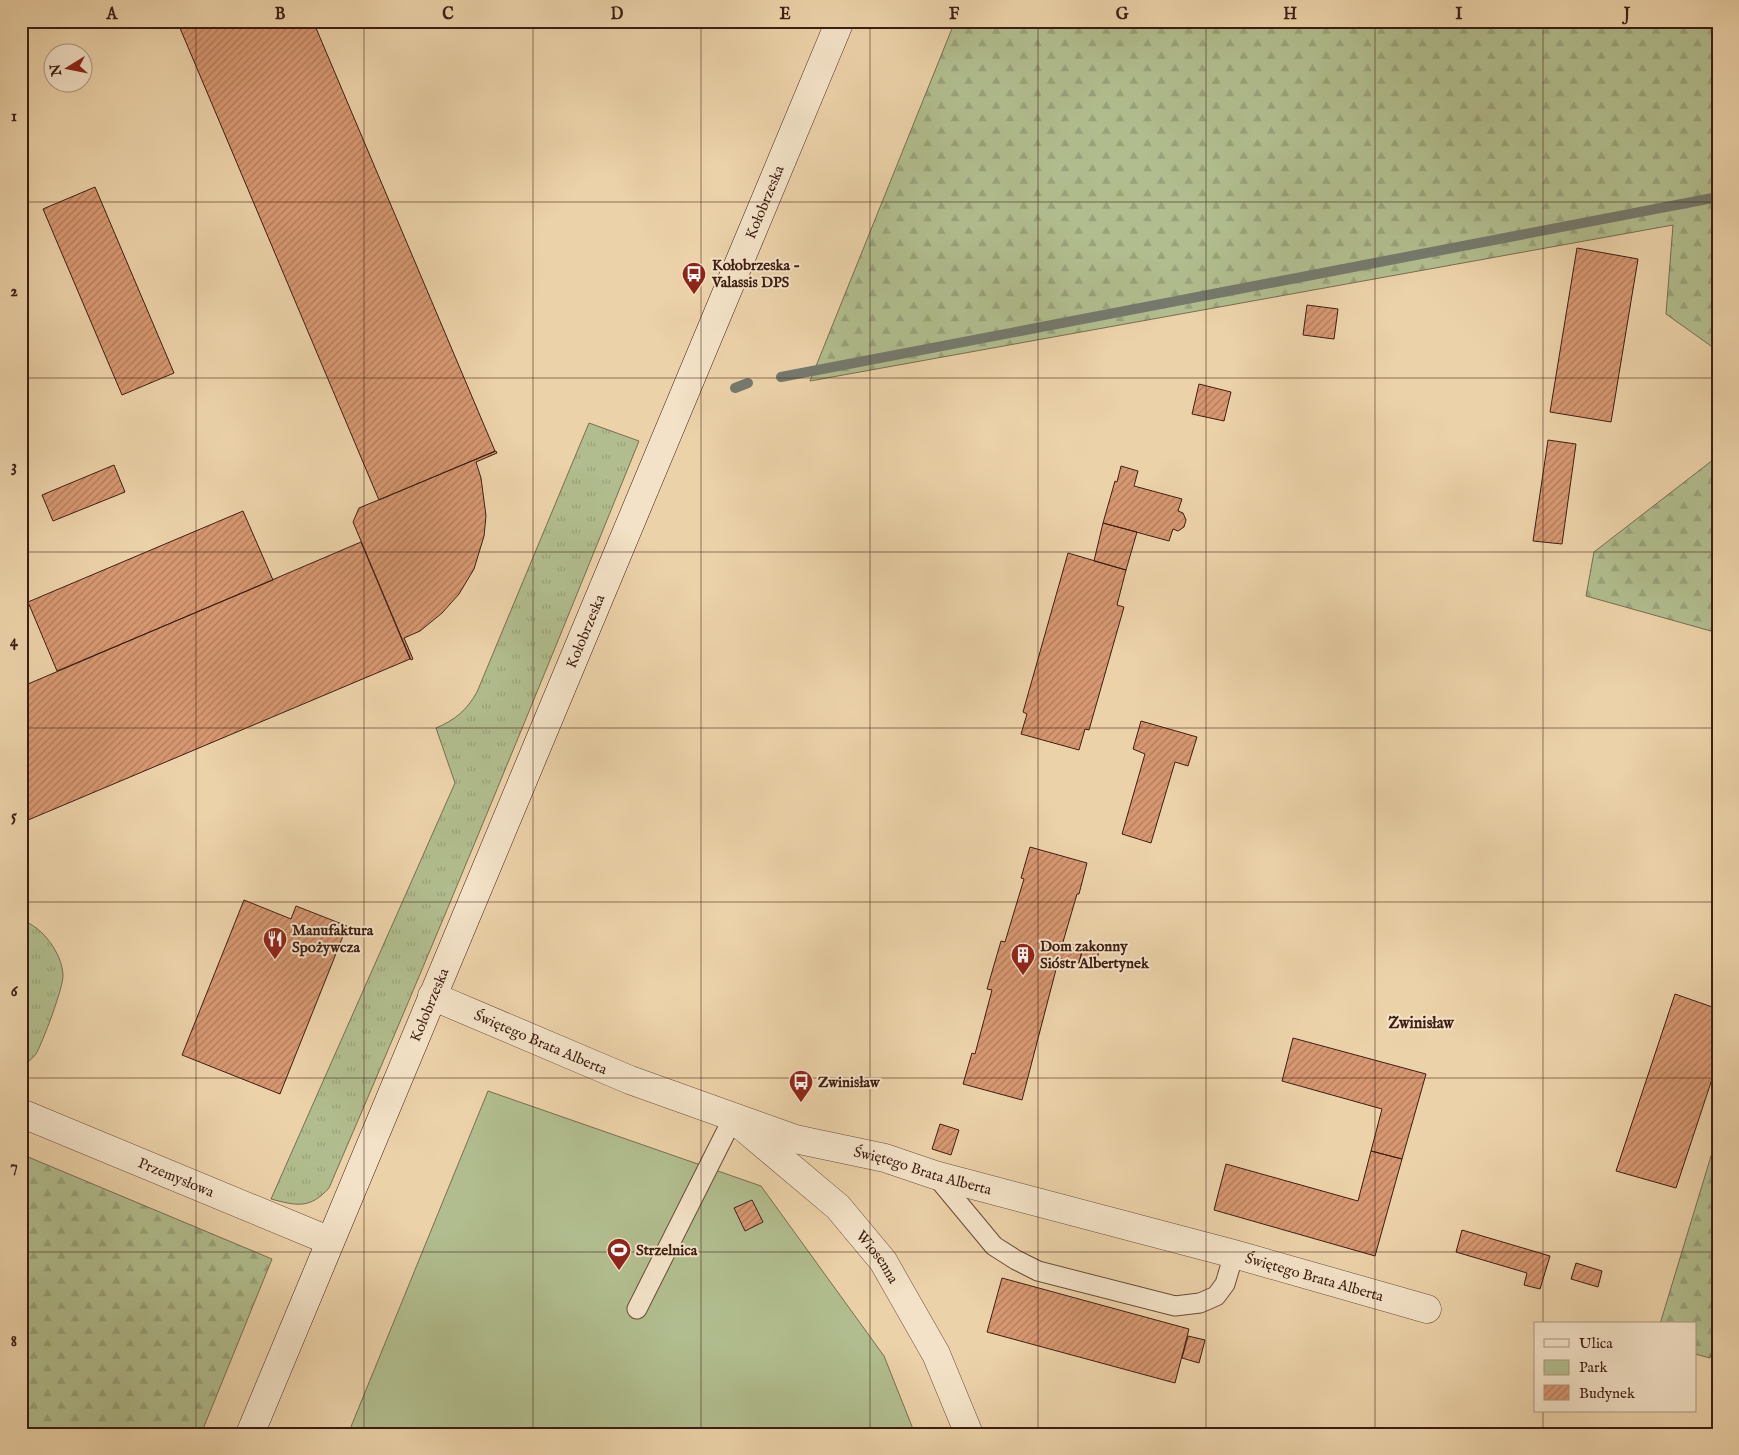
<svg xmlns="http://www.w3.org/2000/svg" width="1739" height="1455" font-family="'IM FELL English',serif">
  <defs>
    <pattern id="grass-tufts" width="24" height="20" patternUnits="userSpaceOnUse" patternTransform="scale(1.25)"><rect width="24" height="20" fill="#b1bd8e"/><path d="M3 7l-1-3M5 7V3M7 7l1-3M15 17l-1-3M17 17v-4M19 17l1-3" fill="none" stroke="#99a27a"/></pattern>
    <pattern id="forest-firs" width="22" height="20" patternUnits="userSpaceOnUse" patternTransform="scale(1.25)"><rect width="22" height="20" fill="#b1bd8e"/><path d="M5 1l3.5 6h-7zM16 11l3.5 6h-7z" fill="#99a27a"/></pattern>
    <pattern id="building-hatch" width="6" height="6" patternUnits="userSpaceOnUse" patternTransform="scale(1.25)"><rect width="6" height="6" fill="#d79871"/><path d="M-1 1l2-2M0 6l6-6M5 7l2-2" fill="none" stroke="#b07b5c"/></pattern>
  </defs>
  <rect width="100%" height="100%" fill="#ecd2a9"/>
  <filter id="stains"><feTurbulence type="fractalNoise" baseFrequency=".004" numOctaves="4"/><feColorMatrix values="0 0 0 0 .2 0 0 0 0 .09 0 0 0 0 .02 0 0 0 .5 -.17"/></filter>
  <radialGradient id="worn" r=".72"><stop offset=".6" stop-color="#630" stop-opacity="0"/><stop offset="1" stop-color="#630" stop-opacity=".3"/></radialGradient>
  <!-- grass -->
  <path fill="url(#grass-tufts)" stroke="#786e50" d="M589,423L639,441C538,691 436,940 329,1188C310,1209 297,1206 271,1199L455,783L436,728C455,720 467,710 477,692Z
    M21,920C42,926 62,953 63,975C64,986 42,1044 36,1054C32,1059 26,1064 21,1067Z"/>
  <!-- forest -->
  <path fill="url(#forest-firs)" stroke="#786e50" d="M955,21H1718V351L1666,314L1673,225L810,381Z
    M1718,456V633L1586,596L1594,552Z
    M1718,1133V1332L1710,1358L1695,1354V1324H1660Z
    M21,1154L272,1259L201,1434H21Z"/>
  <!-- green -->
  <path fill="#b1bd8e" stroke="#786e50" d="M488,1091L761,1186L884,1356L915,1434H348Z"/>
  <g fill="none" stroke-linecap="round" stroke-linejoin="round">
    <!-- stream -->
    <path stroke="#757a6d" stroke-width="10" d="M781,377L1718,197
      M735,388L748,383"/>
  </g>
  <!-- building -->
  <path fill="url(#building-hatch)" stroke="#3e1e13" d="M177,21H313L495,451L379,500Z
    M95,187L174,373L122,395L43,209Z
    M1577,248L1638,259L1611,422L1550,412Z
    M1307,305L1338,309L1334,339L1303,335Z
    M1199,384L1231,392L1224,421L1192,414Z
    M1548,440L1576,444L1562,544L1533,541Z
    M496,451L497,453L476,462L481,478L486,516L484,536L474,569L459,594L442,613L420,631L404,638L413,659L411,660L353,522L359,508Z
    M114,465L125,492L53,521L42,495Z
    M1121,466L1138,471L1134,486L1182,499L1178,511L1183,513L1186,520L1184,527L1178,531L1173,529L1169,541L1103,523L1115,481L1117,482Z
    M243,511L273,580L57,671L28,602Z
    M1103,523L1137,532L1126,570L1094,561Z
    M361,542L410,659L21,823V687Z
    M1068,553L1126,570L1117,605L1124,607L1089,730L1085,729L1079,750L1021,734L1027,714L1023,712Z
    M1141,721L1197,737L1188,766L1175,762L1151,843L1122,834L1145,754L1133,749Z
    M1030,847L1087,863L1079,894H1077L1063,942L1083,947L1079,963L1059,958L1022,1100L963,1084L972,1053L975,1054L992,990L987,989L1001,941L1005,942L1024,879L1021,878Z
    M244,900L291,919L296,906L347,926L280,1094L182,1055Z
    M1083,947L1099,951L1095,967L1079,963Z
    M1675,994L1718,1009V1061L1676,1188L1616,1171Z
    M1293,1038L1426,1074L1402,1159L1371,1151L1382,1109L1282,1081Z
    M940,1124L959,1130L951,1155L932,1149Z
    M1371,1151L1402,1159L1375,1256L1214,1210L1226,1164L1358,1201Z
    M752,1200L763,1222L745,1231L734,1208Z
    M1462,1230L1550,1256L1540,1289L1524,1285L1527,1273L1456,1252Z
    M1576,1263L1602,1271L1598,1287L1571,1279Z
    M1002,1278L1189,1329L1175,1383L987,1332Z
    M1188,1336L1205,1340L1199,1363L1182,1358Z"/>
  <g fill="none" stroke-linecap="round" stroke-linejoin="round">
    <defs>
      <path id="service" d="M935,1175L994,1246L1016,1260L1038,1271L1175,1306L1200,1303L1216,1296L1225,1284L1234,1254
        M637,1309L733,1118"/>
      <g id="minor">
        <path id="s1" d="M432,996L630,1080L795,1139L885,1158L935,1175L1234,1254L1427,1309"/>
        <path id="s2" d="M21,1113L330,1241"/>
        <path id="s3" d="M743,1127L838,1207L883,1261L936,1354L969,1434"/>
      </g>
      <g id="secondary">
        <path id="s4" d="M250,1434L840,21"/>
      </g>
    </defs>
    <!-- service casing -->
    <use href="#service" stroke="#6a4b38" stroke-width="21"/>
    <!-- minor casing -->
    <use href="#minor" stroke="#6a4b38" stroke-width="29"/>
    <!-- secondary casing -->
    <use href="#secondary" stroke="#3e1e13" stroke-width="29"/>
    <!-- service -->
    <use href="#service" stroke="#f3e2c7" stroke-width="19"/>
    <!-- minor -->
    <use href="#minor" stroke="#f3e2c7" stroke-width="28"/>
    <!-- secondary -->
    <use href="#secondary" stroke="#f3e2c7" stroke-width="28"/>
  </g>
  <!-- grid -->
  <path fill="none" stroke="#3e1e13" stroke-width="1" stroke-opacity="0.55" d="M196,21V1434M364,21V1434M533,21V1434M701,21V1434M870,21V1434M1038,21V1434M1206,21V1434M1375,21V1434M1543,21V1324M21,202H1718M21,378H1718M21,552H1718M21,728H1718M21,902H1718M21,1078H1718M21,1252H1718M1543,1411V1434"/>
  <!-- icons -->
  <defs>
    <symbol id="bus-pin" viewBox="-11 -11 22 30"><path d="M0 17L-7.5 6A9.5 9.5 0 1 1 7.5 6Z" fill="#8f2418" stroke="#f3e2c7"/><path d="M-5-6H5V4H4V6H2V4H-2V6H-4V4H-5ZM-3.5-4V0h7V-4ZM-3.5 1.2v1.5H-2V1.2ZM2 1.2v1.5H3.5V1.2Z" fill="#fff"/></symbol>
    <symbol id="restaurant-pin" viewBox="-11 -11 22 30"><path d="M0 17L-7.5 6A9.5 9.5 0 1 1 7.5 6Z" fill="#8f2418" stroke="#f3e2c7"/><path d="M-5-6h1v4h1v-4h1v4h1v-4h1v5L-1.5 .5V6h-2V.5L-5-1ZM5-6V6H3V1.5H1.5Q1.5-4 5-6Z" fill="#fff"/></symbol>
    <symbol id="building-pin" viewBox="-11 -11 22 30"><path d="M0 17L-7.5 6A9.5 9.5 0 1 1 7.5 6Z" fill="#8f2418" stroke="#f3e2c7"/><path d="M-4-6H4V6H1V3H-1V6H-4ZM-2.5-4.3h1.7v1.8h-1.7ZM.8-4.3h1.7v1.8H.8ZM-2.5-1h1.7V.8h-1.7ZM.8-1h1.7V.8H.8Z" fill="#fff"/></symbol>
    <symbol id="stadium-pin" viewBox="-11 -11 22 30"><path d="M0 17L-7.5 6A9.5 9.5 0 1 1 7.5 6Z" fill="#8f2418" stroke="#f3e2c7"/><path d="M0-5a6.5 5 0 1 0 0 10a6.5 5 0 1 0 0-10ZM-3.5-1.8h7v3.6h-7Z" fill="#fff"/></symbol>
  </defs>
  <g fill-rule="evenodd">
    <use href="#bus-pin" x="680" y="260" width="28" height="38"/>
    <use href="#restaurant-pin" x="261" y="925" width="28" height="38"/>
    <use href="#building-pin" x="1009" y="941" width="28" height="38"/>
    <use href="#bus-pin" x="787" y="1068" width="28" height="38"/>
    <use href="#stadium-pin" x="605" y="1236" width="28" height="38"/>
  </g>
  <g text-anchor="middle" dominant-baseline="central" stroke-width="4" stroke-linejoin="round" paint-order="stroke">
    <!-- street labels -->
    <g font-size="15" fill="#3e1e13" stroke="#f3e2c7">
      <text stroke="none"><textPath href="#s4" startOffset="1335">Kołobrzeska</textPath></text>
      <text stroke="none"><textPath href="#s4" startOffset="870">Kołobrzeska</textPath></text>
      <text stroke="none"><textPath href="#s4" startOffset="465">Kołobrzeska</textPath></text>
      <text stroke="none"><textPath href="#s1" startOffset="118">Świętego Brata Alberta</textPath></text>
      <text stroke="none"><textPath href="#s1" startOffset="522">Świętego Brata Alberta</textPath></text>
      <text stroke="none"><textPath href="#s2" startOffset="168">Przemysłowa</textPath></text>
      <text stroke="none"><textPath href="#s3" startOffset="188">Wiosenna</textPath></text>
      <text stroke="none"><textPath href="#s1" startOffset="928">Świętego Brata Alberta</textPath></text>
    </g>
    <!-- poi labels -->
    <g font-size="15" font-weight="bold" fill="#3e1e13" stroke="#f3e2c7" text-anchor="start">
      <text x="712" y="265">Kołobrzeska -<tspan x="712" dy="17">Valassis DPS</tspan></text>
      <text x="292" y="930">Manufaktura<tspan x="292" dy="17">Spożywcza</tspan></text>
      <text x="1040" y="946">Dom zakonny<tspan x="1040" dy="17">Sióstr Albertynek</tspan></text>
      <text x="818" y="1082">Zwinisław</text>
      <text x="636" y="1250">Strzelnica</text>
    </g>
    <!-- neighbourhood labels -->
    <g font-size="16" font-weight="bold" fill="#3e1e13" stroke="#f3e2c7">
      <text x="1421" y="1024">Zwinisław</text>
    </g>
  </g>
  <!-- margin -->
  <rect width="1739" height="1455" fill="none" stroke="#ecd2a9" stroke-width="55"/>
  <!-- legend -->
  <rect x="1534" y="1322" width="162" height="90" fill="#f3e2c7" stroke="#ab947f"/>
  <rect x="1544" y="1339" width="25" height="8" fill="#f3e2c7" stroke="#ab947f"/>
  <text x="1579" y="1348" font-size="15" fill="#3e1e13">Ulica</text>
  <rect x="1544" y="1360" width="25" height="15" fill="#b1bd8e" stroke="#ab947f"/>
  <text x="1579" y="1372" font-size="15" fill="#3e1e13">Park</text>
  <rect x="1544" y="1385" width="25" height="15" fill="url(#building-hatch)" stroke="#ab947f"/>
  <text x="1579" y="1398" font-size="15" fill="#3e1e13">Budynek</text>
  <!-- north arrow -->
  <g transform="translate(68 68) rotate(260)"><circle r="24" fill="#f3e2c7" stroke="#ab947f"/>
  <path d="M0-4L9 19L0 12L-9 19Z" fill="#8f2418"/>
  <text y="-8" font-size="14" font-weight="bold" text-anchor="middle" fill="#3e1e13">N</text>
  </g>
  <rect x="28" y="28" width="1684" height="1400" fill="none" stroke="#3e1e13" stroke-width="2"/>
  <g font-size="16" text-anchor="middle" font-weight="bold" fill="#3e1e13">
    <text x="112" y="19">A</text>
    <text x="280" y="19">B</text>
    <text x="448" y="19">C</text>
    <text x="617" y="19">D</text>
    <text x="785" y="19">E</text>
    <text x="954" y="19">F</text>
    <text x="1122" y="19">G</text>
    <text x="1290" y="19">H</text>
    <text x="1459" y="19">I</text>
    <text x="1627" y="19">J</text>
    <text x="14" y="121">1</text>
    <text x="14" y="296">2</text>
    <text x="14" y="471">3</text>
    <text x="14" y="646">4</text>
    <text x="14" y="821">5</text>
    <text x="14" y="996">6</text>
    <text x="14" y="1171">7</text>
    <text x="14" y="1346">8</text>
  </g>
  <rect width="100%" height="100%" filter="url(#stains)"/>
  <rect width="100%" height="100%" fill="url(#worn)"/>
</svg>
